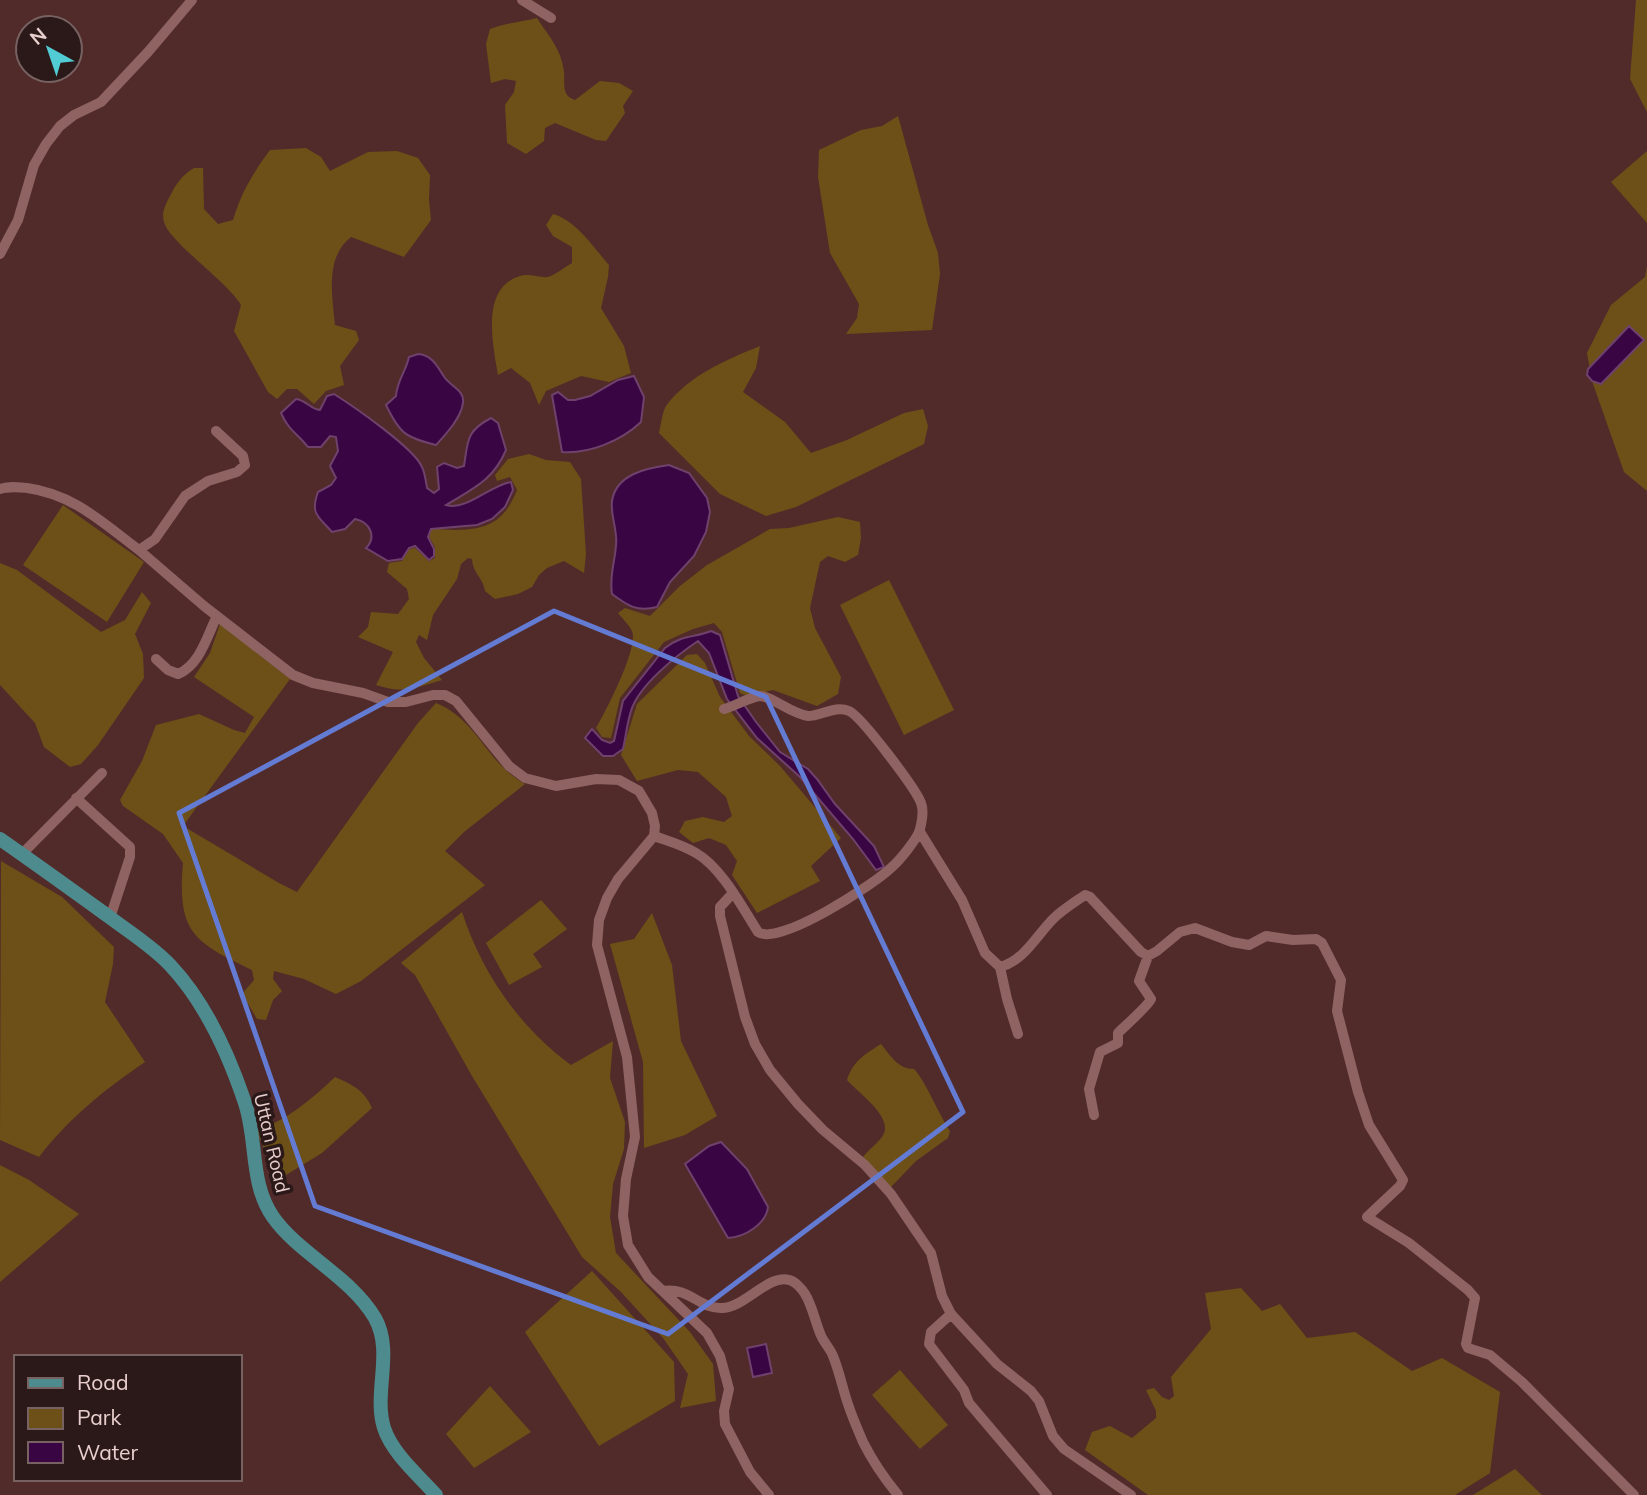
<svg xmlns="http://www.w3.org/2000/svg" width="1647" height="1495" font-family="Mulish,sans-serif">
  <rect width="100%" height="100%" fill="#512b2a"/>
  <!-- green -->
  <path fill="#6c5017" d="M1636,0H1647V112L1630,79Z
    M537,18C549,37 561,48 564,72C565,84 561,96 575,100L600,81L619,83L633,91L623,106L625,113L606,141L596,140L555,123L545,128L544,141L526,154L507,143L505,105L514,92L516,81L505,79L491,83L486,44L490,29C506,23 521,22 537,18Z
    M898,116L928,225L938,253L940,274L932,330L846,334L857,318L859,304L830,253L818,177L819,150L861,130L882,126Z
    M306,148L321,157L330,171L368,152L397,151L418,158L430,175L429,200L431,220L404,257L351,237C325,257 332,295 335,325L356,331L359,340L340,366L344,385L326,391L314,404L297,389H287L277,399L268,392L234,331L241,305C227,281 169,242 164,222C161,212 166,204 170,196C176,184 182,175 194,168H203L204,209L218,224L233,220C241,193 253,173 270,150Z
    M1647,151V223L1611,182Z
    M553,214C577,221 593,247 609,265L608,277L601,308L624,346L631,373L609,382L581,376L546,391L539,405L530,383L511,368L498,375C493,345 480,288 520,276C529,273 539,278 548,277C555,275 565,267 572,263V247L553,236L546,225Z
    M1647,266V491L1624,472L1592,381L1587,353L1611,305L1645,277Z
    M760,346L756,368L743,392L785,422L811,453L847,440L904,413L923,409L928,426L924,444L796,507L766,516L720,494L659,433C661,425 662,413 666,406C689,375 726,360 760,346Z
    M529,454L546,460L570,462L581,479L586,554L584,573L564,561L547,568L539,575L532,587L518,594L495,599L485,591C483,577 473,574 472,559L468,558L461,564L457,579L433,615L427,640L419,635L416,642L424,658L442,680C414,688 404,694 376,685L393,652L358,637L368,627L371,612L398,614L409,599L407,589L387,572L389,563L402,561L409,549L415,548L429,561L435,558V547L429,537L431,529C438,528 445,530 453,530C486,530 504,523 517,490L510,477L497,481L495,475L508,459Z
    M63,505L144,562L107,622L23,565Z
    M838,517L860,522L861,538L858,555L845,562L828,556L820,562L810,608L815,628L841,677L838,694L817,706L773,690L747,696L740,693L722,632L714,623L693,629L664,642L620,698L611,738L602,737L596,728C606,711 639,647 632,631C629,625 622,618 618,613L625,608L650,616L680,586L707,565L770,529L789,528Z
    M0,563L17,570L101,632L125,620L142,592L151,603L135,634L143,654L144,678L98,745L81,764L70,767L44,747L35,723L0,685Z
    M889,580L954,710L904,735L840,605Z
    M220,624L290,679L183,826L279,883L297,892L418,723L436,703C478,720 487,764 525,784L464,832L445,851L485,885L361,981L336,994L304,979L274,971L273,979L282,991L273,1000L266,1020L257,1019L242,994L254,980L252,970C193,942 177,932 183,863L163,834L123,806L120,800L142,761L156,725L199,714L234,730L245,733L254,717L194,677L210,653Z
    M697,654L705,663L720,697L749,736L780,766L841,838L811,866L820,881L757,913L732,875L737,861L726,845L709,838L693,843L679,832L685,821L703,817L724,822L732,816L726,797L698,772L678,770L637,781L621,755L637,704L687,655Z
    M1,861L62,897L114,947L113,964L105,1002L145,1062C104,1090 69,1118 39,1157L0,1140Z
    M541,900L567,929L533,954L542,967L509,985L486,943Z
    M462,912C482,973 519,1027 571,1065L613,1041L610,1078L625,1122L624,1149L613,1184L610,1217L616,1253L690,1332L713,1364L716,1401L680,1408L688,1374L663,1338L621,1292L582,1257L472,1076L415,975L401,963Z
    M652,913L672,965L681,1041L717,1116L685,1135L644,1148L643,1062L610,944L634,939Z
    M881,1044C890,1055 898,1069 914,1069C925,1080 939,1115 950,1131L948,1138L916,1161L891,1187L863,1157C868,1150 877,1144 882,1137C896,1118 858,1093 847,1080C853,1061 865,1054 881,1044Z
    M335,1077C352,1084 365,1091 372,1108L322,1153L286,1175L275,1172L256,1131C287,1120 312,1099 335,1077Z
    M0,1165L29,1180L79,1214L0,1282Z
    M592,1271L674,1362L675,1401L599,1446L525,1332Z
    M1241,1288L1262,1311L1280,1304L1307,1338L1355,1332L1412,1371L1442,1358L1500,1392L1490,1473L1455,1495H1148L1085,1450L1092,1432L1110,1426L1132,1438L1156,1418V1411L1146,1390L1154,1388L1162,1397L1169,1400L1174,1396L1171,1377L1211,1329L1205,1293Z
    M900,1370L948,1425L920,1449L872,1395Z
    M490,1386L531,1432L474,1468L446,1434Z
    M1515,1469L1542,1495H1473Z"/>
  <!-- water -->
  <path fill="#3a0543" stroke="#6e426c" stroke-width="2" d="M1629,326L1644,340L1601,384L1592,381L1587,375L1588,369Z
    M418,354C433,355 438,368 445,378C452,387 465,391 463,403C461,418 446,434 436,445C405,437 400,434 386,405L396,396C397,381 406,371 409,357Z
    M634,376L644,397L641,422C621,441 589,454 562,452L552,395L558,392L568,400H575L590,396L618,380Z
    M334,394C353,406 414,448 422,467C425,473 426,482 427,488L434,493L439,489L437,467L444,463L457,468L464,466C468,441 466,431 491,418L498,423L506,450C493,481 472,489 446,505C467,511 490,485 511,482L513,490L505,507L492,519L477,525L431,529L428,537L434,549V556L429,560L415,546L409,548L402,559L388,561L366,548C377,537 370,522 355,519L345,529L332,532C318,516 310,514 318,492L331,485L336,478L330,466L338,451L336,437L330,436L321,447H308C297,433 289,431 281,413L296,399C306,400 310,409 320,410L327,396Z
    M669,465L689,473L707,498L710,512L706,532L694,556L670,582L657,607C637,612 628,606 612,594C609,576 615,562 616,545C618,531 610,515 612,501C616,474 647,468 669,465Z
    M711,631L720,635L738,696L756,722L780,752L808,769L817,779L835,804L874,846L884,867L876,870L853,839L800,777L757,738L727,699L709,653L698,641C677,655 638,686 631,711C627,723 626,736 623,749L613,756H603L585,738L592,729L602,740L610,743L614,741L623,701L665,648C683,634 694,638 711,631Z
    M721,1142L747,1169L768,1207C766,1224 745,1237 728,1238L685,1164L709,1146Z
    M766,1344L772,1373L753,1377L747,1348Z"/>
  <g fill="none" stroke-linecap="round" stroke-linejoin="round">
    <!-- minor -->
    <path stroke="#8e6361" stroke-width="10" d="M522,0L551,18
      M0,254L18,220L34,165L46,144L60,126L74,115L101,102L148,52L192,0
      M216,431L243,456L245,465L237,472L208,481L185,496L155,539L139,550L204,606L293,675L313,683L363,693L388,702H406L433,695H445L456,701L509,766L525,778L556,786L596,779L619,780L639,791L652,813L655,826L654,836L618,879L607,898L599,920L597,945L627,1057L635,1137L626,1179L623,1216L628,1245L648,1277L707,1333L720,1356L729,1389L724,1411L725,1424L750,1472L769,1495
      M0,489C9,486 17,487 27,488C73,494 103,523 139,550
      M156,659L168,670L178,674C200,665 207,636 217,616
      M76,798L130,847V857L110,918
      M920,832L962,900L985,953L1000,967C1024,961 1037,935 1053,919C1062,910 1075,902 1085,895L1090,897L1141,952L1148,956L1157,951L1180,932L1195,928L1232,942L1249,945L1266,936L1293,940L1316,939L1322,943L1341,980L1337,1011L1358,1092L1369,1125L1403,1180L1400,1186L1367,1217L1409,1243L1468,1290L1475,1298L1466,1344L1468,1348L1490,1355L1522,1382L1634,1495
      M654,836C668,841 683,845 696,853C722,868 742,907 758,932C778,947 875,884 892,867C900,860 918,838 920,829C922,821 924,810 921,803C916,789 861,716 849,711C835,705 821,716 808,716C791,714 770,695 759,696C748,698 735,706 724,709
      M22,854L102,773
      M733,893L720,907V916L745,1017L755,1044L770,1070L798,1104L823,1130L865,1165L891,1194L931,1253L942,1296L951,1314L997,1364L1031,1391L1039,1401L1053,1436L1064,1449L1131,1495
      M1000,967L1007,999L1018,1034
      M1094,1115L1089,1089L1100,1052L1118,1043V1033C1126,1025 1148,1006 1151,999L1139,981L1148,956
      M663,1291C690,1287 699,1309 722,1308C744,1308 768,1274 789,1280C795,1281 802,1289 805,1294C812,1305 815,1321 820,1333C823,1342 830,1348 833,1356C840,1373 843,1391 849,1407C853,1419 858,1430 863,1442C873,1462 884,1478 898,1495
      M951,1314L931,1332L929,1344L964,1390L969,1403L1047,1495"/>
    <!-- major -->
    <path stroke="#4d8b8f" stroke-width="14" d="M0,839C36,864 72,890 108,916C129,932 152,946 170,965C205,1002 228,1053 244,1100C258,1138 249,1183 273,1217C299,1254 350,1276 375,1318C394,1352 373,1393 384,1428C392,1453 419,1476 436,1495"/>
  </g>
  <!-- marked area -->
  <path fill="none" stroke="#647bd4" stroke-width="5" stroke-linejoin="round" d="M554,611L766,697L963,1112L668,1334L315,1206L179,813Z"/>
  <g text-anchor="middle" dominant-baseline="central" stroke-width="7" stroke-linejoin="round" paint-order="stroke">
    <!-- street labels -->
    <g font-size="19" fill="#e8cfcd" stroke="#2b1919">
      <text transform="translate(272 1143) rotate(77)">Uttan Road</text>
    </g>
  </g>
  <!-- legend -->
  <rect x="14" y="1355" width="228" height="126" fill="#2b1919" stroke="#776261" stroke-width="2"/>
  <rect x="28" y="1378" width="35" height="10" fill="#4d8b8f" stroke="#776261" stroke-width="2"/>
  <text x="77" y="1390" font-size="21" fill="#e8cfcd">Road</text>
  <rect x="28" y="1408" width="35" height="21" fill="#6c5017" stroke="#776261" stroke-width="2"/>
  <text x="77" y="1425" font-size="21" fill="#e8cfcd">Park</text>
  <rect x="28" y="1442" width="35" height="21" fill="#3a0543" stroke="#776261" stroke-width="2"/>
  <text x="77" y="1460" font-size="21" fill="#e8cfcd">Water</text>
  <!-- north arrow -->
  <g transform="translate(49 49) rotate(320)"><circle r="33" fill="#2b1919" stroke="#776261" stroke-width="2"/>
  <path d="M0-5L12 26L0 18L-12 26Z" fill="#51ccd4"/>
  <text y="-10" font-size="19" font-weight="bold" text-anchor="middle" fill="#e8cfcd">N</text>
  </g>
</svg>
